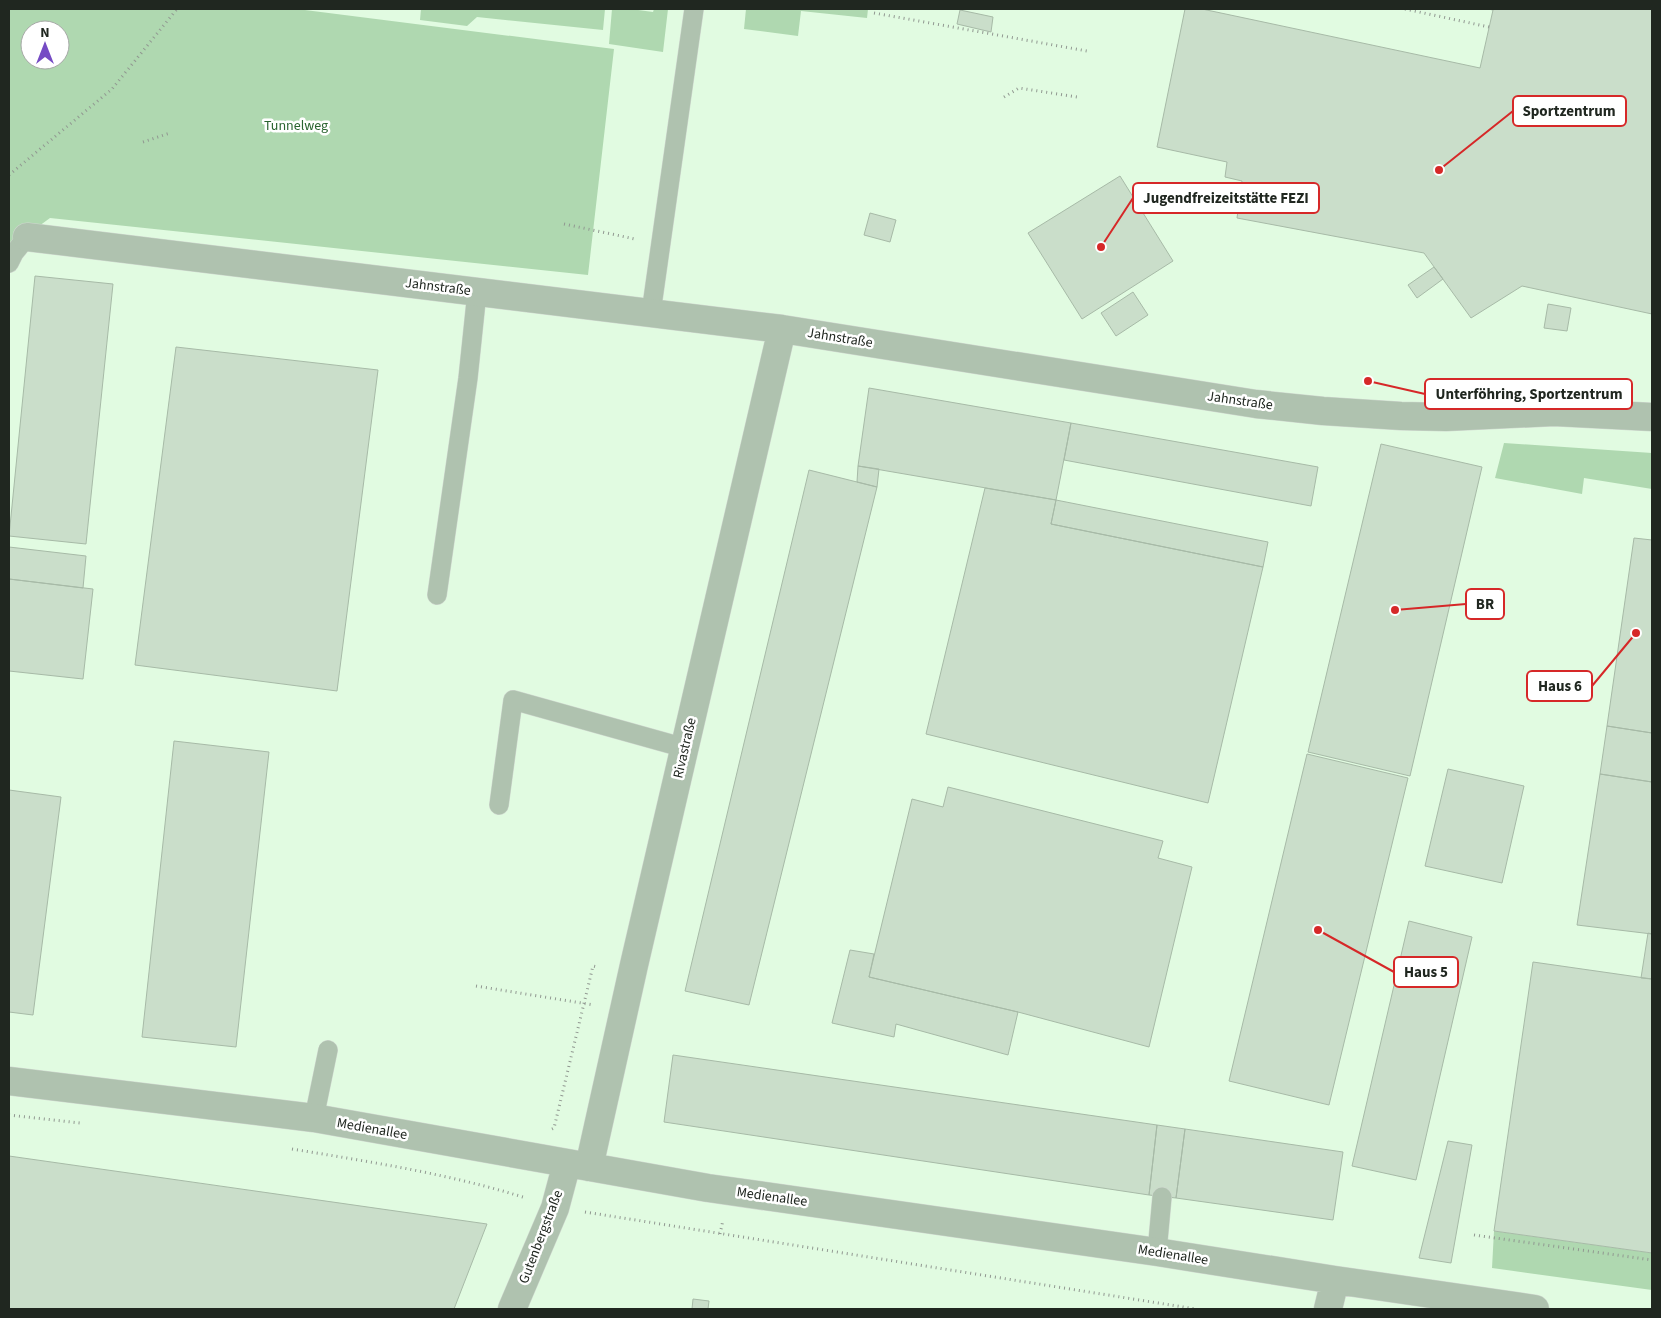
<svg xmlns="http://www.w3.org/2000/svg" width="1661" height="1318" font-family="'Source Sans 3',sans-serif">
  <rect width="100%" height="100%" fill="#f6fef6"/>
  <!-- built -->
  <path fill="#e1fbe1" d="M182,9H1652V1309H9V211Z"/>
  <!-- green -->
  <path fill="#afd8b0" fill-rule="evenodd" d="M9,9H297L614,49L588,275L50,218L9,248ZM30,30H60V60H30Z
    M421,9H605L603,30L477,17L467,26L420,20Z
    M612,9H631L653,12L654,9H668L663,52L609,44Z
    M746,9H868L867,18L801,11L798,36L744,29Z
    M1504,443L1652,453V489L1584,478L1582,494L1495,478Z
    M1494,1231L1652,1253V1290L1492,1268Z"/>
  <!-- building -->
  <path fill="#cadeca" stroke="#a7baa7" d="M1185,9H1202L1480,68L1493,10L1488,9H1652V314L1522,286L1471,318L1424,253L1237,218L1242,181L1225,177L1227,162L1157,147Z
    M960,10L993,17L991,32L957,24Z
    M1120,176L1173,261L1082,319L1028,233Z
    M870,213L896,220L890,242L864,235Z
    M1434,267L1443,279L1417,298L1408,285Z
    M35,276L113,284L86,544L9,536Z
    M1133,292L1148,315L1116,336L1101,313Z
    M1548,304L1571,308L1567,331L1544,328Z
    M176,347L378,370L337,691L135,665Z
    M869,388L1071,423L1056,500L858,466Z
    M1071,423L1318,467L1311,506L1064,460Z
    M1381,444L1482,467L1410,776L1308,752Z
    M858,466L879,469L877,487L857,482Z
    M809,470L877,487L749,1005L685,991Z
    M985,488L1056,500L1051,524L1263,567L1208,803L926,734Z
    M1056,500L1268,542L1263,567L1051,524Z
    M1634,538L1652,540V733L1607,726Z
    M9,547L86,556L83,588L9,579Z
    M9,579L93,589L83,679L9,671Z
    M1607,726L1652,733V782L1600,774Z
    M174,741L269,752L236,1047L142,1037Z
    M1307,754L1408,778L1329,1105L1229,1081Z
    M1448,769L1524,786L1502,883L1425,866Z
    M1600,774L1652,782V934L1577,925Z
    M948,787L1163,841L1158,858L1192,867L1149,1047L1018,1012L869,977L912,799L943,807Z
    M9,790L61,797L33,1015L9,1012Z
    M1409,921L1472,937L1416,1180L1352,1166Z
    M1648,933L1652,934V979L1641,978Z
    M850,950L874,954L869,977L1018,1012L1008,1055L896,1024L894,1037L832,1023Z
    M1533,962L1652,979V1253L1494,1231Z
    M673,1055L1157,1125L1149,1195L664,1122Z
    M1157,1125L1185,1129L1176,1198L1149,1195Z
    M1185,1129L1343,1152L1333,1220L1176,1198Z
    M1448,1141L1472,1145L1451,1263L1419,1258Z
    M9,1156L487,1224L454,1309H9Z
    M693,1299L709,1301L708,1309H692Z"/>
  <g fill="none" stroke-linecap="round" stroke-linejoin="round">
    <defs>
      <path id="lane" d="M9,263L14,253L27,237
        M651,313L694,9
        M437,595L468,378L477,292
        M499,805L513,700L685,748
        M314,1118L328,1050
        M1157,1252L1162,1197"/>
      <path id="street" d="M27,237L782,329L1256,404L1323,411L1401,416L1446,417L1554,412L1652,417
        M9,1081L314,1118L708,1188L1157,1252L1335,1280L1535,1309
        M589,1167L634,965L782,329
        M512,1309L555,1208L567,1163
        M1328,1309L1335,1280"/>
    </defs>
    <!-- lane casing -->
    <use href="#lane" stroke="#cfd7cf" stroke-width="20"/>
    <!-- street casing -->
    <use href="#street" stroke="#cfd7cf" stroke-width="29"/>
    <!-- path -->
    <path stroke="#919891" stroke-width="3" stroke-dasharray="1 4" stroke-linecap="butt" d="M1405,9L1489,27
      M874,13L1087,51
      M1004,97L1019,88L1077,97
      M143,142L170,133
      M9,175L112,89L177,9
      M564,224L635,239
      M476,986L594,1005
      M9,1115L80,1123
      M552,1129L554,1128L593,966L597,967
      M292,1149C371,1162 450,1174 526,1198
      M585,1212L1196,1309
      M720,1234L723,1220
      M1474,1235L1652,1260"/>
    <!-- lane -->
    <use href="#lane" stroke="#afc2af" stroke-width="19"/>
    <!-- street -->
    <use href="#street" stroke="#afc2af" stroke-width="28"/>
  </g>
  <g text-anchor="middle" dominant-baseline="central" stroke-width="5" stroke-linejoin="round" paint-order="stroke">
    <!-- park labels -->
    <g font-size="14" fill="#2a6430" stroke="#fff">
      <text x="296" y="126">Tunnelweg</text>
    </g>
    <!-- street labels -->
    <g font-size="14" fill="#202720" stroke="#fff">
      <text transform="translate(438 287) rotate(7)">Jahnstraße</text>
      <text transform="translate(840 338) rotate(9)">Jahnstraße</text>
      <text transform="translate(1240 401) rotate(8)">Jahnstraße</text>
      <text transform="translate(685 748) rotate(-77)">Rivastraße</text>
      <text transform="translate(372 1129) rotate(10)">Medienallee</text>
      <text transform="translate(772 1197) rotate(8)">Medienallee</text>
      <text transform="translate(541 1237) rotate(-69)">Gutenbergstraße</text>
      <text transform="translate(1173 1255) rotate(9)">Medienallee</text>
    </g>
  </g>
  <!-- callouts -->
  <path fill="none" stroke="#d62828" stroke-width="2" d="M1439 170L1513 111M1101 247L1133 198M1368 381L1425 394M1395 610L1466 604M1636 633L1592 686M1318 930L1394 972"/>
  <g fill="#d62828" stroke="#fff" stroke-width="2">
    <circle cx="1439" cy="170" r="5"/>
    <circle cx="1101" cy="247" r="5"/>
    <circle cx="1368" cy="381" r="5"/>
    <circle cx="1395" cy="610" r="5"/>
    <circle cx="1636" cy="633" r="5"/>
    <circle cx="1318" cy="930" r="5"/>
  </g>
  <g fill="#fff" stroke="#d62828" stroke-width="2">
    <rect x="1513" y="96" width="113" height="30" rx="5"/>
    <rect x="1133" y="183" width="186" height="30" rx="5"/>
    <rect x="1425" y="379" width="207" height="30" rx="5"/>
    <rect x="1466" y="589" width="38" height="30" rx="5"/>
    <rect x="1527" y="671" width="65" height="30" rx="5"/>
    <rect x="1394" y="957" width="64" height="30" rx="5"/>
  </g>
  <g font-size="15" text-anchor="middle" font-weight="bold" fill="#202720">
    <text x="1569" y="116">Sportzentrum</text>
    <text x="1226" y="203">Jugendfreizeitstätte FEZI</text>
    <text x="1529" y="399">Unterföhring, Sportzentrum</text>
    <text x="1485" y="609">BR</text>
    <text x="1560" y="691">Haus 6</text>
    <text x="1426" y="977">Haus 5</text>
  </g>
  <!-- border -->
  <rect width="1661" height="1318" fill="none" stroke="#202720" stroke-width="20"/>
  <!-- north arrow -->
  <g transform="translate(45 45)"><circle r="24" fill="#ffffff" stroke="#a6a9a6"/>
  <path d="M0-4L9 19L0 12L-9 19Z" fill="#754bc4"/>
  <text y="-8" font-size="14" font-weight="bold" text-anchor="middle" fill="#202720">N</text>
  </g>
</svg>
